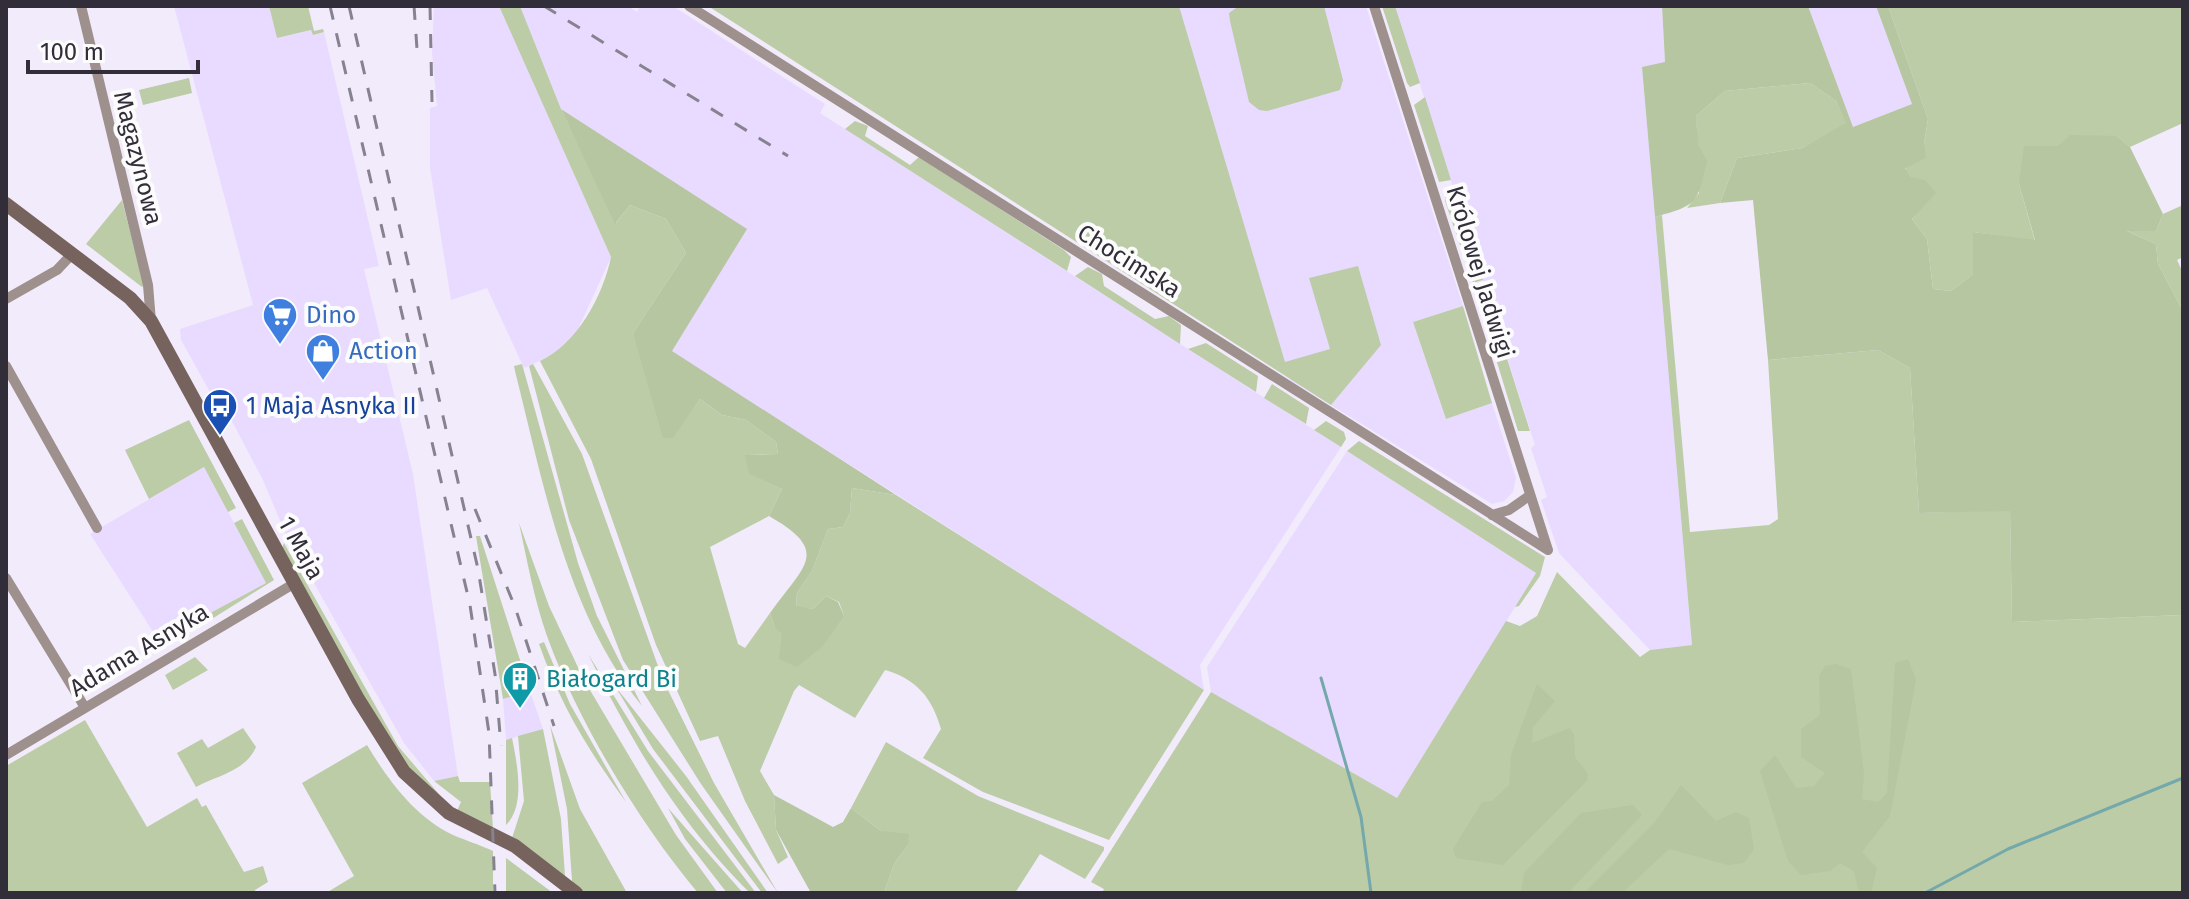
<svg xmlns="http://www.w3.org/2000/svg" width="2189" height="899" font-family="'Fira Sans',sans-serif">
  <rect width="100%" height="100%" fill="#f2ebfc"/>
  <!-- built -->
  <path fill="#e9dbff" d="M174,6H269L277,38L312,30L313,35L324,32L379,266L364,269L413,474L458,776L434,781L404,743L284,530L263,480L216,391L210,392L181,340L180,329L253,305Z
    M434,6H499L611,257L575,336L557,353L524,368L487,288L451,300L430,168V108L437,106L432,53Z
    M520,6H628L637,12L640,6H673L825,104L820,113L1341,447L1200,665L1204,690L671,351L746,229L561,109Z
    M1179,6H1366L1463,306L1413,322L1446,419L1492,403L1516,478L1513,492L1504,501L1492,504L1290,380Z
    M1395,6H1662L1665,63L1642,67L1692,645L1650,650L1559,553L1541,500L1547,497L1531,448L1535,445Z
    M1808,6H1876L1912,104L1853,127Z
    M1347,451L1536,573L1397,798L1211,692L1207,667Z
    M204,467L266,583L159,641L90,534Z
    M530,691L543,729L506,740L503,699Z"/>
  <!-- green -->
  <path fill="#bbcca7" d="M269,6H308L314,31L323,29L324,32L313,35L311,30L277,38Z
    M499,6H520L561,109L616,223L630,205L666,219L686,253L633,333L673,437L700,399L722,415L746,420L776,442L778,454L746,455L750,474L782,489L769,516L710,547L738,644L745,648L770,613L775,628L844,616L839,602L826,596L813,609L796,607L797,593L812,571L828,529L843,527L850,513L852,488L896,495L1204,690L1109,840L983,792L923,758L941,729C932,697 916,679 885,670L855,718L799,685L794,691L760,771L774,795L776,830L788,857L778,864L745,801L718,736L700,741L656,645L591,459L540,361C577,344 603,296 611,257Z
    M708,6H1179L1285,362L1330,349L1309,278L1358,266L1381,345L1331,405Z
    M1239,6H1324L1343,80L1340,90L1267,111L1259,110L1249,102L1230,21L1229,13Z
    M1382,6H1395L1420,83L1410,87L1407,83Z
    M1888,6H2183V123L2130,147L2117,136L2019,184L2035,241L1973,232V274L1951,291L1933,289L1927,239L1912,219L1918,212L1905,167L1924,144L1928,119Z
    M189,78L192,93L143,105L139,90Z
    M1810,83L1836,101L1847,124L1802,148L1737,158L1720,203L1687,208L1699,193L1696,116L1725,91Z
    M1425,97L1451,180L1439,182L1414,105Z
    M855,121L868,126L865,136L910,165L919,157L1064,250L1071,257L1067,271L845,129Z
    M1455,193L1483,280L1473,283L1445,201L1446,196Z
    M122,200L144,286L142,287L86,244Z
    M2183,205V257L2177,260L2183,273V311L2158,264L2156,244L2125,230L2156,231L2163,214Z
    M1662,215L1690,532L1769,525L1778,519L1768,360L1878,350L1910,368L1919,513L2010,510L2012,622L2183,615V893H1102L1104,889L1091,882L1211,692L1397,798L1506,621L1520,626L1537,616L1557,572L1640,657L1650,650L1692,645L1655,217Z
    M1088,267L1102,274L1104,286L1155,319L1169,316L1181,325L1180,344L1075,276Z
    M1485,289L1530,431H1518L1478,300L1476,292Z
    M1463,306L1492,403L1446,419L1413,322Z
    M1206,343L1258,376L1256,392L1188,349Z
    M522,364L578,563L597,616L642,706C566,611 544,486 515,371L514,366Z
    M533,364L582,454L663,680L714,783L778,893L701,784L623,660L569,520L529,366Z
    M1272,384L1309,408L1306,424L1264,398Z
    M189,420L236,508L228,512L204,467L149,499L125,450Z
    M1326,421L1344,432L1346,439L1341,447L1314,430Z
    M1359,441L1545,557L1540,576L1519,606L1515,607L1536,573L1347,451Z
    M242,519L274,580L191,632L186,626L266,583L234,523Z
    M519,523L549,606L584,680L676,835L718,893H698C640,824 577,720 547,636C534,599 527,560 519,523Z
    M476,536H480L530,691L503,699Z
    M284,543L398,746L444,800L408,767L363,696L282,548Z
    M544,642L570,704L626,802C588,750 561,706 539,644Z
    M588,654L648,751L756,893H750C676,819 635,747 588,654Z
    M195,657L208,670L173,690L165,675Z
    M615,686L686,776L768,893H762L653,749Z
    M85,720L147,827L197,798L202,807L206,805L244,872L263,866L268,882L255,890L256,893H6V766Z
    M550,725L580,809L627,893H584L572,881L567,809Z
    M243,728L256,747C246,771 216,776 196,787L177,753L202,739L208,748Z
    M543,729L561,819L565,876L512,838L524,801L518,736Z
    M512,738C517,763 526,806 506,825V740Z
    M886,742L978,796L1104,847V850L1085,879L1040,854L1015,893H884L894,864L908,845L881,831L851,808Z
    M367,745C388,780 415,817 453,835C465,840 480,845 493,851V893H326L354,876L302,783Z
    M458,776L460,782H490L493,829L457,811L461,802L434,781Z
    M668,808L743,893H727L685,839Z
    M506,858L553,893H506Z"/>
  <!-- forest -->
  <path fill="#b5c6a0" d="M1662,6H1808L1853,127L1912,104L1876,6H1888L1928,119L1924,144L1926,158L1905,168L1910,177L1925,180L1936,193L1912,219L1927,239L1933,289L1951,291L1973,274V232L2035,240L2019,184L2024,146H2058L2070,135L2117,136L2130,147L2163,214L2156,231H2127L2156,244L2158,264L2183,311V615L2012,622L2010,511L1919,513L1910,368L1878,350L1768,360L1753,200L1720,203L1737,158L1802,148L1846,123L1836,101L1810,83L1725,91L1696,116L1698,145L1707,161C1697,204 1698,205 1655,217L1642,67L1665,62Z
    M561,109L747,229L672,351L896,495L852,488L850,513L843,527L828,529L812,571L797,593L796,606L813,609L826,596L838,602L844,616L822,647L797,667L779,659L782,633L775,628L770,613C804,565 832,552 769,516L782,489L749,474L745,455L778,454L776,442L746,420L722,415L700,399L673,438H663L633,333L686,253L666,219L630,205L615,224Z
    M1908,659L1916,680L1890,816L1862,852L1877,868L1871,893H1859L1854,871L1840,863L1830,871L1801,875L1788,861L1760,771L1775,755L1796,788L1814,786L1825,773L1801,757V729L1820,715L1819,676L1825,666L1836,664L1851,669L1864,773L1862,799L1878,802L1887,793L1895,663Z
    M1537,684L1555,701L1533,727L1532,743L1570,728L1574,735L1575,757L1588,774L1587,781L1503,865L1456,858L1453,849L1482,802L1492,801L1509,785L1511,755Z
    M1681,785L1716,821L1736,812L1749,818L1754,849L1744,863L1728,865L1669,849L1622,893H1584L1655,822Z
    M774,795L833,827L843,822L851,808L881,831L909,834L908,845L894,864L884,893H811L776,830Z
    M1633,805L1642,815L1568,893H1521L1524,873L1581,813Z"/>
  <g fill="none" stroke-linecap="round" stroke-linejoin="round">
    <!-- stream -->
    <path stroke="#74a8ab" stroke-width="3" d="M1321,678L1361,817L1371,893
      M867,893H868
      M1925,893L2008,849L2183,778"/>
    <!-- street -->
    <path stroke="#9e908c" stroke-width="10" d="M81,6L148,285L151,321
      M689,6L1548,550
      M1374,6L1548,550
      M6,299L57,270L72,254
      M6,366L97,528
      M1492,515L1509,510L1529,496
      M6,578L84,706
      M6,755L295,583"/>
    <!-- secondary -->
    <path stroke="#77635e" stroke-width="14" d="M6,204L130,298L151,321L358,699L404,772L449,813L515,846L576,893"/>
    <!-- rail -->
    <path stroke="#87828f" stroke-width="3" stroke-dasharray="14 14" stroke-linecap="butt" d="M330,6L470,605L489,733L495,893
      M349,6L478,569L495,674L501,746
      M414,6L417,49
      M430,6L432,102
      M544,6L788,156
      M475,509L515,607L554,726"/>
  </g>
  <!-- icons -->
  <defs>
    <symbol id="supermarket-pin" viewBox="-11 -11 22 30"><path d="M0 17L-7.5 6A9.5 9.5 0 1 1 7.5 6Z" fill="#3f7fe0" stroke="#fcfcfc"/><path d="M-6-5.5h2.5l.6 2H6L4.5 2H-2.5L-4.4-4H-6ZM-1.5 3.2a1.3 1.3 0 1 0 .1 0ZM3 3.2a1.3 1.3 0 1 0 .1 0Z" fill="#fff"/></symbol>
    <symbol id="shop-pin" viewBox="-11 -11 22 30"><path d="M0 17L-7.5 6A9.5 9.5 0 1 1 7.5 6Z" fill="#3f7fe0" stroke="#fcfcfc"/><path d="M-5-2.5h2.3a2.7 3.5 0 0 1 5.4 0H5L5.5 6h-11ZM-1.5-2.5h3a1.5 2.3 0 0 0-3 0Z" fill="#fff"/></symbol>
    <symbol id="bus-pin" viewBox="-11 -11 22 30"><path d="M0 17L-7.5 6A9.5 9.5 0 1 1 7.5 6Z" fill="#1a4fb4" stroke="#fcfcfc"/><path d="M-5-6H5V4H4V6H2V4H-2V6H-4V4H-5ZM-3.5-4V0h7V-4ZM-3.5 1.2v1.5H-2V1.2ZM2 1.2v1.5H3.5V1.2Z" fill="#fff"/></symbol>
    <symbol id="building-pin" viewBox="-11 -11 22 30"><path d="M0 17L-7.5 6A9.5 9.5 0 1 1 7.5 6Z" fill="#0f9aa8" stroke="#fcfcfc"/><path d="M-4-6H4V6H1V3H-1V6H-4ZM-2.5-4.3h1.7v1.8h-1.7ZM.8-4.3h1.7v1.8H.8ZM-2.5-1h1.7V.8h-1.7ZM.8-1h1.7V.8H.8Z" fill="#fff"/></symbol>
  </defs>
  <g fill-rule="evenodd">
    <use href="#supermarket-pin" x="260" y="295" width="40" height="54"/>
    <use href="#shop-pin" x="303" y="331" width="40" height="54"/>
    <use href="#bus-pin" x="200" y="386" width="40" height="54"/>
    <use href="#building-pin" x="500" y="659" width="40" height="54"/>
  </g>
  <g text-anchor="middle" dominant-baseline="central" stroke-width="8" stroke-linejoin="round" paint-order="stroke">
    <!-- street labels -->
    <g font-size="24" fill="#322e39" stroke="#fcfcfc">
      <text transform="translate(138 158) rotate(76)">Magazynowa</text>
      <text transform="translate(1129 261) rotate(32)">Chocimska</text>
      <text transform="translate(1480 272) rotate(73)">Królowej Jadwigi</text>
      <text transform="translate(301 548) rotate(61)">1 Maja</text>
      <text transform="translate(139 650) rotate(-31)">Adama Asnyka</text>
    </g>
    <!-- shop labels -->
    <g font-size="24" fill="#366cbe" stroke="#fcfcfc" text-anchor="start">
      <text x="306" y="315">Dino</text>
      <text x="349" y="351">Action</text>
    </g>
    <!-- transit labels -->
    <g font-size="24" fill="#164399" stroke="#fcfcfc" text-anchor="start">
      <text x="246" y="406">1 Maja Asnyka II</text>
    </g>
    <!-- culture labels -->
    <g font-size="24" fill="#0d838f" stroke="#fcfcfc" text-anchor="start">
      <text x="546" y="679">Białogard Bi</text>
    </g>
  </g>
  <!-- border -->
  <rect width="2189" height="899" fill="none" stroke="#322e39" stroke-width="16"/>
  <!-- scale -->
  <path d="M28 60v12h170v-12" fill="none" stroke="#322e39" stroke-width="4"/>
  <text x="40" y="60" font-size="24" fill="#322e39" stroke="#fcfcfc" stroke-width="6" paint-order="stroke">100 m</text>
</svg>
